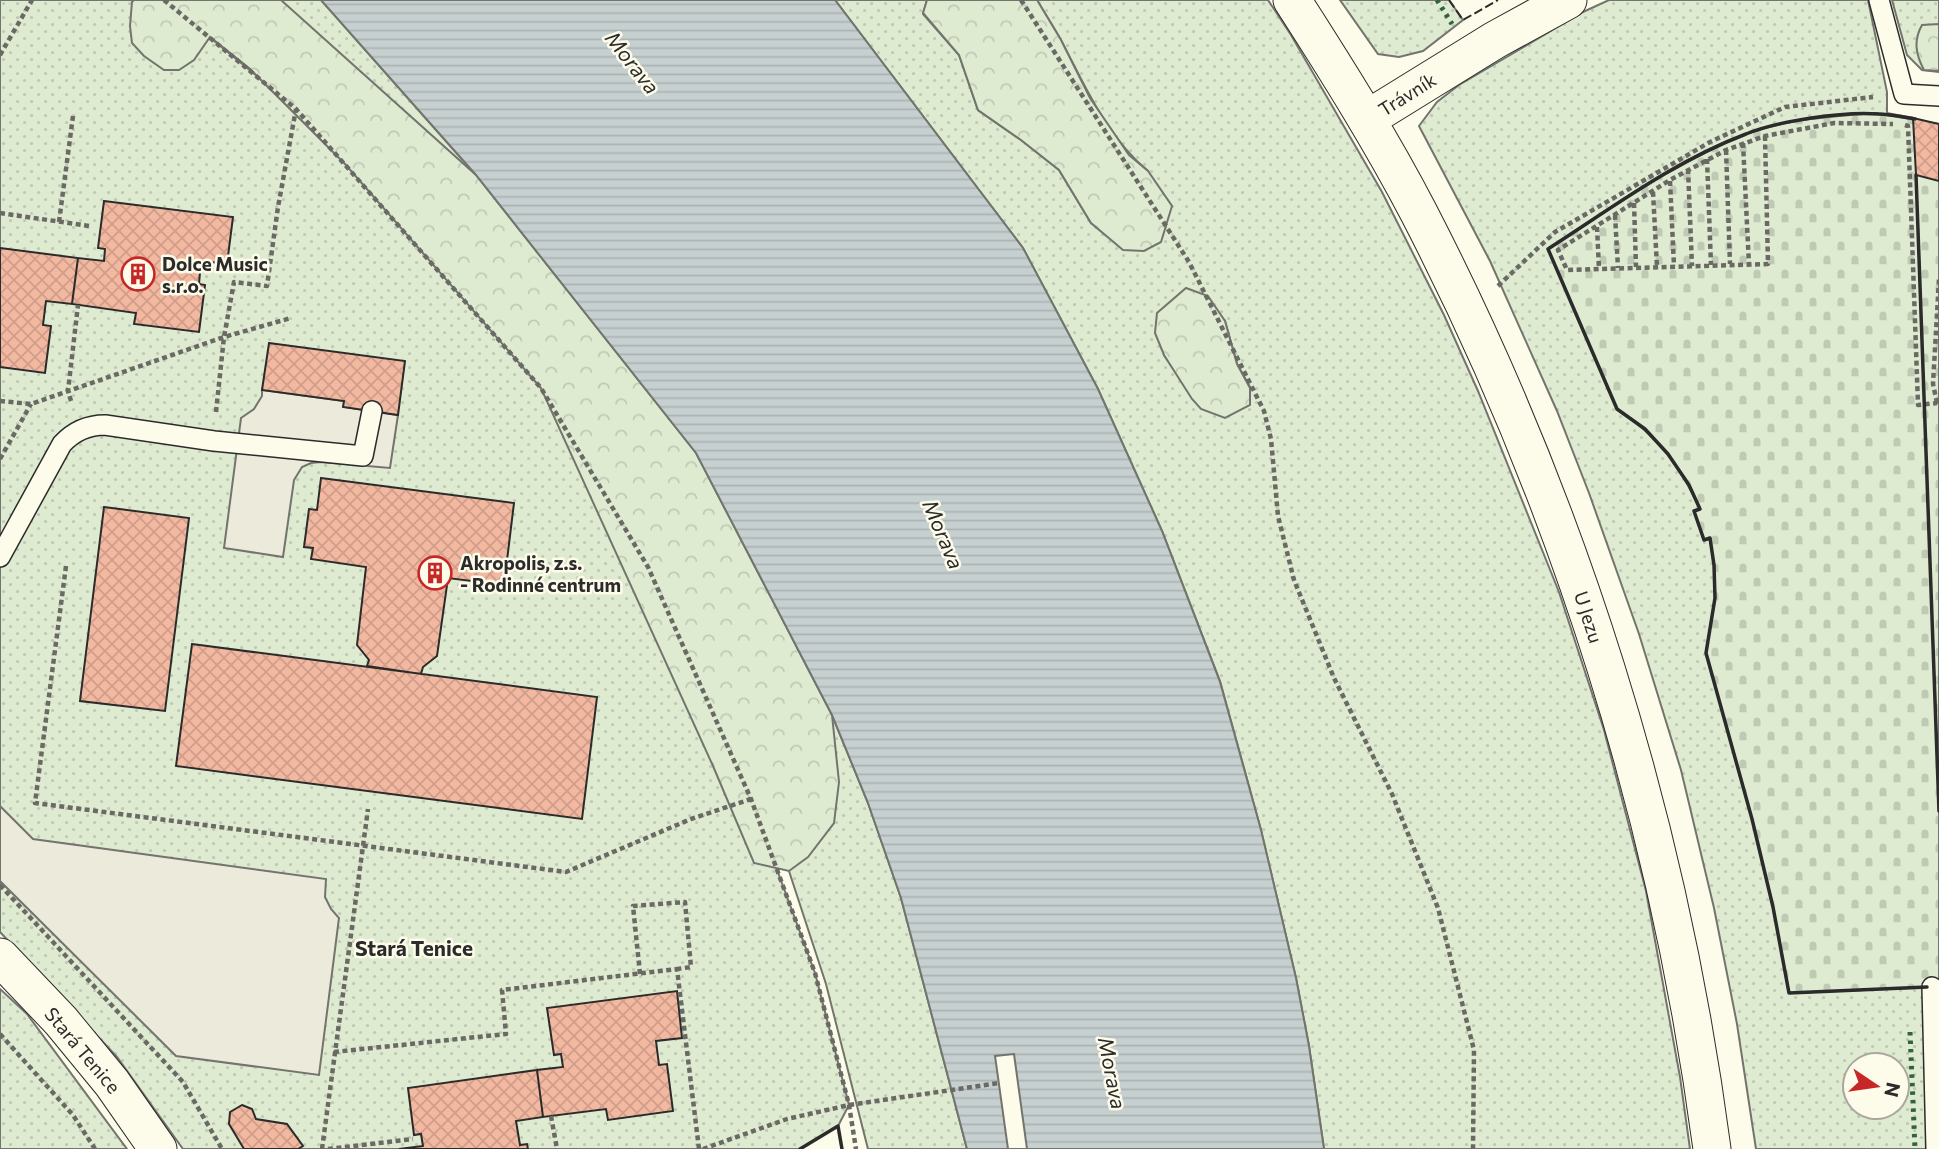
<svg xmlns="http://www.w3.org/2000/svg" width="1939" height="1149" font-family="Commissioner,sans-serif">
  <defs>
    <pattern id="grass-dots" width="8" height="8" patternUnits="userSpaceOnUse" patternTransform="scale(1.75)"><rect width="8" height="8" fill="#deebd1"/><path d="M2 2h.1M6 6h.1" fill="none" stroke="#bfcab4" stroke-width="1.8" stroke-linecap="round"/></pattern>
    <pattern id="forest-crowns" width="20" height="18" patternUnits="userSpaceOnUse" patternTransform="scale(1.75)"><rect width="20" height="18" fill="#deebd1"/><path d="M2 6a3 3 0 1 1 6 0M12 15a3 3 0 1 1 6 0" fill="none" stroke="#bfcab4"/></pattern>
    <pattern id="cemetery-stones" width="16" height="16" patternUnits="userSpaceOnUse" patternTransform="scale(1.75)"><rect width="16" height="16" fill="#deebd1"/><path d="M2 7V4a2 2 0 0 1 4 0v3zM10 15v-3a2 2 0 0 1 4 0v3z" fill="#bfcab4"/></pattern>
    <pattern id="water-rules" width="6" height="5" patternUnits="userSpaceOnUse" patternTransform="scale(1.75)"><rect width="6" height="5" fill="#c7d0d0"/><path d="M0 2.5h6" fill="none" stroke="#abb3b3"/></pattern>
    <pattern id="building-cross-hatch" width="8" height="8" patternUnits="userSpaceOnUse" patternTransform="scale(1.75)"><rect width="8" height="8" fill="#f2b8a0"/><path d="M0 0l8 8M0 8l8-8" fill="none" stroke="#d09e8a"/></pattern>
  </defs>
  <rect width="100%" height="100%" fill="#fdfbea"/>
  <!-- grass -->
  <path fill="url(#grass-dots)" stroke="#74746e" stroke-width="2" fill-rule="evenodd" d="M0,0H164L257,76L180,0H321L476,175L696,453L832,715L868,803L901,898L967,1149H868L826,984L767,804L539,361L456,289L541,388L751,799L815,973L849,1105L838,1126L800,1149H183L117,1057L0,932Z
    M835,0H927L923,14L959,55L978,110L1021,140L1059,170L1091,223L1148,171C1107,137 1086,88 1062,42C1054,27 1045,14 1037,0H1268L1291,35L1382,192L1444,315L1478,391L1559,592L1604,730L1646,891L1680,1077L1690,1149H1324L1309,1046L1296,978L1261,830L1220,681L1162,531L1098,389L1023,248ZM1225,321L1237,364L1250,387L1175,371L1164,355Z
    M1340,0H1449L1463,20L1423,51L1399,57L1378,54Z
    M1609,0H1868L1887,92V113L1913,118L1876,113L1799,120L1617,408C1658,438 1679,463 1700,509L1695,511L1704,540L1710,538L1714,565L1715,598L1706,653L1752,819L1773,907L1789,993L1926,987L1930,1149H1756L1737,1024L1714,908L1681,770L1639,634L1589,493L1557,411L1490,261L1419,126L1437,102L1459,85L1583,12ZM1855,1065H1897V1107H1855Z
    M1892,0H1939V72L1922,70L1907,55Z
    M0,989L27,1014L127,1149H0Z"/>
  <!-- forest -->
  <path fill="url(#forest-crowns)" stroke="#74746e" stroke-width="2" d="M134,0H281L476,175L696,453L832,715L839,782L834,823L808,857L789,871L754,863L713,766L541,388L345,164L249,68L210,37L194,60L179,70H164L144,56L132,43L130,26L132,2Z
    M927,0H1037L1061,40L1090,98L1129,155L1148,171L1172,206L1161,242L1144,251L1123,250L1091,223L1059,170L1021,140L978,110L959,55L923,13Z
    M1939,24V71L1924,70C1916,55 1913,41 1922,25Z
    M1186,288L1208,296L1225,321L1237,364L1250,388V405L1225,418L1201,409L1192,399L1164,355L1155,333L1157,313Z"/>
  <!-- cemetery -->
  <path fill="url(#cemetery-stones)" stroke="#74746e" stroke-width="2" d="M1876,113L1939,124V987L1789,993L1773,907L1752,819L1706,653L1715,598L1714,566L1710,539L1704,540L1694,511L1700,509L1689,485L1668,454L1645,429L1617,409L1548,249C1610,209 1679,156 1749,133C1789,119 1834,116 1876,113Z"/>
  <!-- parking -->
  <path fill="#eceadb" stroke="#74746e" stroke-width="2" d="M262,390L344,401V407L398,415L390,468L321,462L311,463L302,467L294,480L283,557L224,548L241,418L254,409L262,396Z
    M0,806L33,839L326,879L325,897L331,909L339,918L319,1075L176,1056L0,881Z"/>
  <!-- water -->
  <path fill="url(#water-rules)" stroke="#74746e" stroke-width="2" d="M321,0H835L1023,248L1098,389L1162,531L1220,682L1261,830L1296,978L1309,1046L1324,1149H967L901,898L868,803L832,715L696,453L476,175Z"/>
  <!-- pier -->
  <path fill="#fdfbea" stroke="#74746e" stroke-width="2" d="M1014,1054L1027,1149H1008L995,1056Z"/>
  <!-- building -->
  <path fill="url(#building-cross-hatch)" stroke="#2b2b2b" stroke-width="2" d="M1913,118L1939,124V181L1916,175Z
    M104,201L233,217L227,264L201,261L199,284L205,285L199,332L134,324L136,313L72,304L78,258L104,261L105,249L98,248Z
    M0,248L78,258L72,304L46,301L43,325L51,326L45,373L0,367Z
    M269,343L405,361L398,415L343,407L344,401L262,390Z
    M321,478L514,503L504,585L448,578L437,656L423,667L421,674L367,666L369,660L357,645L366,567L311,559L313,548L304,547L309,509L317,510Z
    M104,507L189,518L165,711L80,701Z
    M192,644L597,697L582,819L176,766Z
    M677,991L682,1038L656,1041L659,1065L667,1064L673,1111L608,1120L606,1109L543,1117L537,1070L563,1067L561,1054L554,1055L547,1008Z
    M537,1070L543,1117L516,1121L520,1145L527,1144L528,1149H399L423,1146L421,1134L414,1135L408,1088Z
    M242,1105L252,1109L256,1119L287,1124L303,1146L298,1149H244L229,1124L230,1112Z"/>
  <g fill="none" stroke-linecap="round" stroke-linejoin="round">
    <defs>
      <path id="service" d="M1879,0L1904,94L1939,96
        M0,557L62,444C74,431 88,425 105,425L214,441L363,456L372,411
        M1932,987L1936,1149"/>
      <path id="minor" d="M1292,0C1337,70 1381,140 1419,213C1570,505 1669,823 1712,1149
        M1367,119L1495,40L1568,0
        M0,957L61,1021L112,1083L158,1149"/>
    </defs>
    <!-- service casing -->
    <use href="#service" stroke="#2b2b2b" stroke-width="22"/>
    <!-- minor casing -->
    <use href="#minor" stroke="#2b2b2b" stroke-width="39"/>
    <!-- path -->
    <path stroke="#6a6964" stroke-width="4.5" stroke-dasharray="5 3.5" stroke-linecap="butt" d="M164,0L296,109L541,388L648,567L751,799L815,973L849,1105L856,1149
      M1021,0L1189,262L1264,411L1271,439L1278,516L1294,580L1334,678L1392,794L1438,908L1474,1050L1473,1149
      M0,55L32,0
      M1905,125L1908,126L1918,405L1937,403L1939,405
      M1765,136L1768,264L1567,270L1558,250L1670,180L1726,150L1765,136L1834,123L1893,124
      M1743,143L1749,265
      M1726,150L1730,264
      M1707,159L1711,265
      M1688,169L1692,266
      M1670,181L1674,266
      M1653,192L1657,267
      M1634,203L1636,267
      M0,213L89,226
      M1615,215L1618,268
      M59,222L73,116
      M1597,227L1599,269
      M1498,286L1555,232L1710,142L1785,107L1873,97
      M0,401L31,404L224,337L291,318
      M71,401L68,391L78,305
      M1937,403L1933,384L1939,279
      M216,412L224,337L234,282L267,286L278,207L296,109
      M0,459L31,404
      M66,566L35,803L566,872L691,819L751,799
      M0,885L183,1082L222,1149
      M640,974L633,906L685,902L691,967L677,969
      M0,1034L73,1115L95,1149
      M334,1052L506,1034L502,990L677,969L699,1149
      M551,1116L557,1149
      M322,1149L368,809
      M328,1149L413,1139
      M703,1149L787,1119L849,1105L999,1083"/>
    <!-- service -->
    <use href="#service" stroke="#fdfbea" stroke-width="19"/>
    <!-- minor -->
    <use href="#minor" stroke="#fdfbea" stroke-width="37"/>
    <!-- hedge -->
    <path stroke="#34623c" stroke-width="5" stroke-dasharray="3.5 5" stroke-linecap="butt" d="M1437,0L1452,24
      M1910,1032L1915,1149"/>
    <!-- fence -->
    <path stroke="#2b2b2b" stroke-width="2" stroke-dasharray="9 3.5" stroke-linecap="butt" d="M1449,0L1463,20L1498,0"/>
    <!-- wall -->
    <path stroke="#2b2b2b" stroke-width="3.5" d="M1915,119C1903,117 1890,114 1878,114C1845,111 1777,121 1746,134C1675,161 1612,208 1548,249L1617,409L1645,429L1668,454L1689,485L1700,509L1694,511L1704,540L1710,538L1714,565L1715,598L1706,653L1752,819L1773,907L1789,993L1927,987
      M1916,175L1939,811
      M800,1149L838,1126L842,1149"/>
  </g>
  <!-- icons -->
  <defs>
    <symbol id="building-ring" viewBox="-11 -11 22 22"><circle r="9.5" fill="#fdfbea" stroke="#c62828" stroke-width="1.5"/><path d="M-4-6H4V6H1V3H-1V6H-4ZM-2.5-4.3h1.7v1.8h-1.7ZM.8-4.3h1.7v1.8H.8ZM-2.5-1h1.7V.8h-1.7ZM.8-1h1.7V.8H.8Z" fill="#c62828"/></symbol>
  </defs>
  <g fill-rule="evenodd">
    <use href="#building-ring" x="119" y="255" width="38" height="38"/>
    <use href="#building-ring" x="416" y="554" width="38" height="38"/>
  </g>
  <g text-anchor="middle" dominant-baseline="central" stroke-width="5" stroke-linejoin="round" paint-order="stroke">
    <!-- street labels -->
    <g font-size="19" fill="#2b2b2b" stroke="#fdfbea">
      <text transform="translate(1407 94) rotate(-32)">Trávník</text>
      <text transform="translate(1589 617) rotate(72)">U Jezu</text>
      <text transform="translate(83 1050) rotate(50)">Stará Tenice</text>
    </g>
    <!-- poi labels -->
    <g font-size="19" font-weight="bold" fill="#2b2b2b" stroke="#fdfbea" text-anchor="start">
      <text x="162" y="263">Dolce Music<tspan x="162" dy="22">s.r.o.</tspan></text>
      <text x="460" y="562">Akropolis, z.s.<tspan x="460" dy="22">- Rodinné centrum</tspan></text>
    </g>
    <!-- water labels -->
    <g font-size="21" font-style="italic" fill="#2b2b2b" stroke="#fdfbea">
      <text transform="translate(633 62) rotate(52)">Morava</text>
      <text transform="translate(944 534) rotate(67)">Morava</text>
      <text transform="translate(1113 1073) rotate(79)">Morava</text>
    </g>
    <!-- neighbourhood labels -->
    <g font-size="21" font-weight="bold" fill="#2b2b2b" stroke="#fdfbea">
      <text x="414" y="947">Stará Tenice</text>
    </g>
  </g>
  <!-- north arrow -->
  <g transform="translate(1876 1086) rotate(103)"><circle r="33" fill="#fdfbea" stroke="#a9a89e" stroke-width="2"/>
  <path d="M0-5L12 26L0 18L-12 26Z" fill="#c62828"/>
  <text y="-10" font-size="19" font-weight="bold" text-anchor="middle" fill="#2b2b2b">N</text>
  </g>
</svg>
